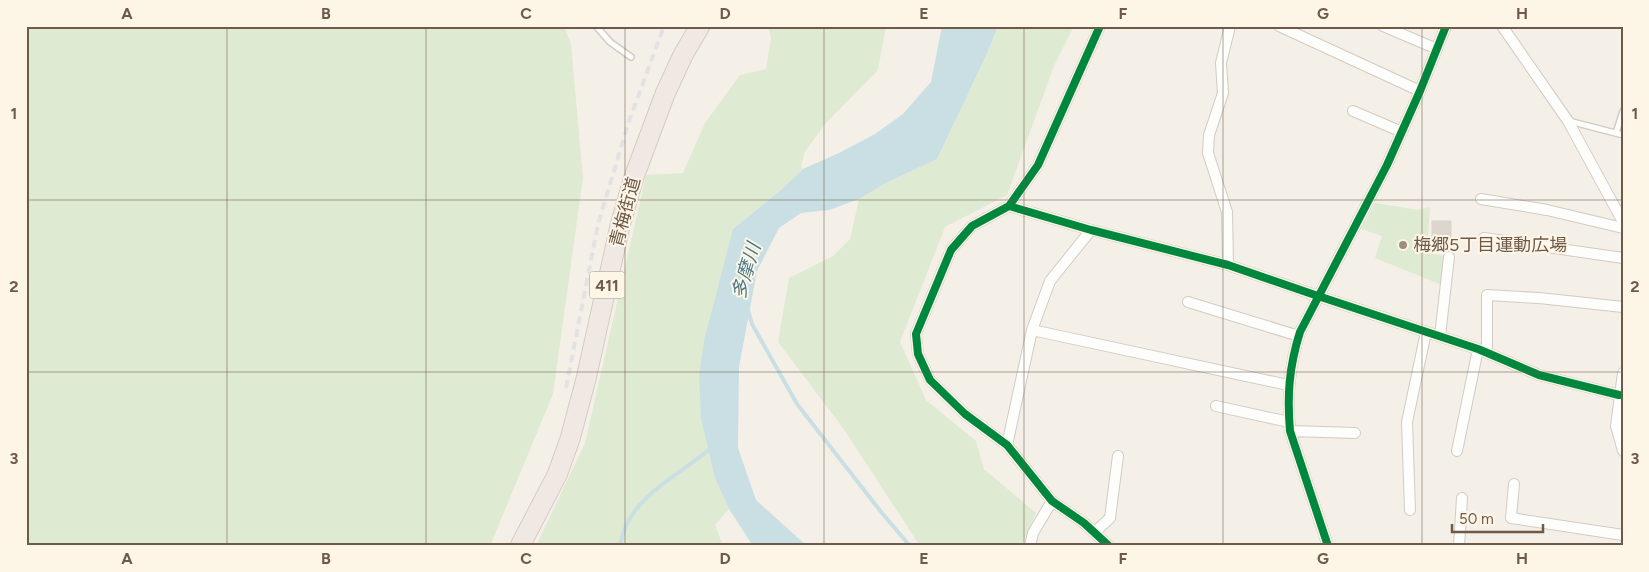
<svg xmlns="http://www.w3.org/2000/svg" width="1649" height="572" font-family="Figtree,'Noto Sans JP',sans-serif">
  <rect width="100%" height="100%" fill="#f4f0e7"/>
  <!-- green -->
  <path fill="#dfead2" d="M26,26H564L571,44L583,178L553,394L490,546H26Z
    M768,26H886L878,70L825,124L805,152L801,166L803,169L782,189L733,229L715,477L729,509L715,525L723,546H536L585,443L646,175L683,173L705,123L740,75L766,69L771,38Z
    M998,26H1074L1054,66L1007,195L945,227L900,342L926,400L976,441L984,469L1036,513L1021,546H920L843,428L778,342L789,278L833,256L850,239L859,199L886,183L937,159L986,56Z
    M1375,203L1418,210L1430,207L1427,253L1445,256L1442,285L1375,258L1382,236L1361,229Z"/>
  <!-- water -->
  <path fill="#cadfe4" d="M942,26H998L986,56L937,159L886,183L859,199L829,210L801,213L779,228L757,271L739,367L738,448L756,500L807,546H753L729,509L715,478L701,419L699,376L704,341L733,229L782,189L803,169L839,153L875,134L903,114L931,82Z"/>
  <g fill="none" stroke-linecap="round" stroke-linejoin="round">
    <!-- stream -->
    <path stroke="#cadfe4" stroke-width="4" d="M748,310L752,324L797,404L882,513L910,546
      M620,546C627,497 678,477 711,448"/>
  </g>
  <!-- building -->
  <path fill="#ddd6cd" stroke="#ddd4ca" d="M1432,221H1451V251L1432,250Z"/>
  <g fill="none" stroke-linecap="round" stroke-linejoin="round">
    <defs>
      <path id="lane" d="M596,26L610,42L631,57
        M1569,121L1623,135
        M1616,133L1623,111"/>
      <path id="street" d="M1100,26L1038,165L1009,206L972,226L951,250L916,334L918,354L930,380L965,414L1007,445L1052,501L1084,523L1109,546
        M1279,26L1420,91
        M1383,26L1437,49
        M1502,26L1568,121L1623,222
        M1353,111L1402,132
        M1481,199L1547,210L1623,228
        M1009,206L1091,230L1228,265L1318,296L1478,349L1539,375L1619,395
        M1484,238L1623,258
        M1228,265L1227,212L1208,153L1209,135L1223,93L1221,63L1230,26
        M1188,302L1299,336
        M1032,330L1288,385
        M1440,336L1449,257
        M1487,352V295L1539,298L1623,307
        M1623,373L1616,426L1623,451
        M1216,406L1289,422
        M1290,431L1355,433
        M1007,445L1032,330L1050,281L1091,230
        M1457,451L1478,349
        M1514,484L1511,518L1623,535
        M1410,510L1407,422L1426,332
        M1095,532L1110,518L1118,456
        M1030,546L1033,533L1052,501
        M1328,546L1290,431C1287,395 1289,367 1300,332L1387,165L1420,91L1446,26
        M1459,546L1462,498"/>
      <path id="highway" d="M520,546L557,475L570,439L586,379L620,226L634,177L665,94L683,55L700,26"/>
    </defs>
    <!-- lane casing -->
    <use href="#lane" stroke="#d2cbc3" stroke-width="8"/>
    <!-- street casing -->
    <use href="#street" stroke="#d2cbc3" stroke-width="12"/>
    <!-- highway casing -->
    <use href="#highway" stroke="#d3ccc4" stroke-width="21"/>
    <!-- lane -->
    <use href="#lane" stroke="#fdfdfb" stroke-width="5"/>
    <!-- street -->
    <use href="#street" stroke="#fdfdfb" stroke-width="10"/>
    <!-- highway -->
    <use href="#highway" stroke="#efe8e3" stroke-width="19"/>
    <!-- rail -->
    <path stroke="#e4e1e4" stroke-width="4" stroke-dasharray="8 5" stroke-linecap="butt" d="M566,388L598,224L629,121L664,26"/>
    <defs>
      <path id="cycleway" d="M1100,26L1038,165L1009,206L972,226L951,250L916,334L918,354L930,380L965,414L1007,445L1052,501L1084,523L1109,546
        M1009,206L1091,230L1228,265L1318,296L1478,349L1539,375L1619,395
        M1328,546L1290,431C1287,395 1289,367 1300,332L1387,165L1420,91L1446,26"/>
    </defs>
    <!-- cycleway casing -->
    <use href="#cycleway" stroke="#fdf6e7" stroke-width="11"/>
    <!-- cycleway -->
    <use href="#cycleway" stroke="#00873e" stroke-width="8"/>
  </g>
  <!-- grid -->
  <path fill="none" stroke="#6f5a4a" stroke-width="1" stroke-opacity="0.55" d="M227,26V546M426,26V546M625,26V546M824,26V546M1024,26V546M1223,26V546M1422,26V546M26,200H1623M26,372H1623"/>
  <!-- markers -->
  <circle fill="#9e8e81" stroke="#fdf6e7" stroke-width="2" cx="1403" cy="245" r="5"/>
  <g text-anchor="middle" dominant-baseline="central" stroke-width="4" stroke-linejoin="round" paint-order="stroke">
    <!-- shield labels -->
    <rect fill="#fdf6e7" stroke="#9a8979" stroke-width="1" x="589.5" y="271.5" width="35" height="27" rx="4"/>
    <g font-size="16" font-weight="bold" fill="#6f5a4a">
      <text x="607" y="285">411</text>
    </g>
    <!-- street labels -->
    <g font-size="18" fill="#6f5a4a" stroke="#fdf6e7">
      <text transform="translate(625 212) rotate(-75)">青梅街道</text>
    </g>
    <!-- poi labels -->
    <g font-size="18" fill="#6f5a4a" stroke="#fdf6e7" text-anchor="start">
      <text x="1413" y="245">梅郷5丁目運動広場</text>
    </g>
    <!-- water labels -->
    <g font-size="19" font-style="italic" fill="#497888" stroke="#fdf6e7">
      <text transform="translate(746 271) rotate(-73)">多摩川</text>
    </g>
  </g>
  <!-- border -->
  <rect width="1649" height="572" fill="none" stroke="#fdf6e7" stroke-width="55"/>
  <!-- scale -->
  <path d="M1452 524v8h91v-8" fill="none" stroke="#6f5a4a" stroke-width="2.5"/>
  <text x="1459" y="524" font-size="15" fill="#6f5a4a" stroke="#fdf6e7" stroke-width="4" paint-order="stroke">50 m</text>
  <rect x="28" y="28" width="1594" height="516" fill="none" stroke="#6f5a4a" stroke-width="2"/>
  <g font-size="16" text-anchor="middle" font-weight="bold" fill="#6f5a4a">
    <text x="127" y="19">A</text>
    <text x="326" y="19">B</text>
    <text x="526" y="19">C</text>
    <text x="725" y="19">D</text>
    <text x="924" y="19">E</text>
    <text x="1123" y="19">F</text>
    <text x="1323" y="19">G</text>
    <text x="1522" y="19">H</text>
    <text x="14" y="119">1</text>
    <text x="1635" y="119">1</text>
    <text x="14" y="292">2</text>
    <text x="1635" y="292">2</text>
    <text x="14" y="464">3</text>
    <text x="1635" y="464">3</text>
    <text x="127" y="564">A</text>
    <text x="326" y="564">B</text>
    <text x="526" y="564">C</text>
    <text x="725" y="564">D</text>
    <text x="924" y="564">E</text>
    <text x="1123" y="564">F</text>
    <text x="1323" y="564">G</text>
    <text x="1522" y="564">H</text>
  </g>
</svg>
